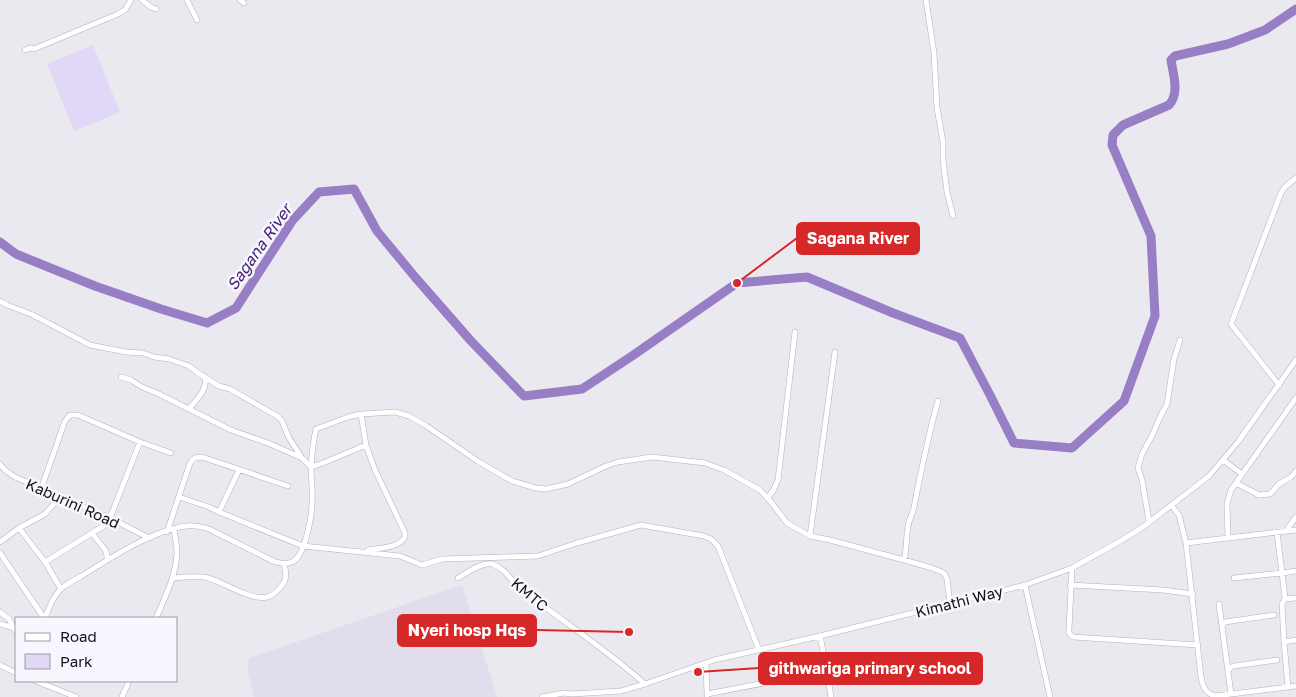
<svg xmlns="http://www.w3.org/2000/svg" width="1296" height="697" font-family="'Golos Text',sans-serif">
  <rect width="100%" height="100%" fill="#ebe9f0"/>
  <!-- built -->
  <path fill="#e1ddec" d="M462,585L497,697H254L248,673L249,658Z"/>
  <!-- park -->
  <path fill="#e1d7f7" d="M93,45L120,112L74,131L47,64Z"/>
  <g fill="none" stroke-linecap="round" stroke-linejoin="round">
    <!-- river -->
    <path stroke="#977ec5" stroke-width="9" d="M0,242L16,254L95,286L161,309L207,323L236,308L292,221L319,192L354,189L377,231L415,277L471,341L524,396L582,389L632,356L737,283L807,277L893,313L960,338L990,395L1014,443L1072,448L1124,401L1155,316L1151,236L1112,145L1113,135L1123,125L1169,105C1180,93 1173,74 1171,60L1175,56L1228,44L1265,30L1296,9"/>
    <defs>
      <path id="minor" d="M142,0L151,7L156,9
        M187,0L197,20
        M240,0L244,3
        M926,0L934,53L937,108L943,142V160L947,192L953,216
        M25,50L30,48L34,49L118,14L125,10L131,0
        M0,301L7,305L33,315L90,345L126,352L143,353L154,357L169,359L189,366L198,373L219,386L230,389L277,416L282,421L289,438L302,458
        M121,377L131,380L142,387L159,394L231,430L268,443L302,458L311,467L323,463L366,445
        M1279,385L1231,324L1281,193L1285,187L1296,178
        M189,409C195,401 210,388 204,376
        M361,414L366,445L375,470L405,533V537C399,548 380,548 368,550
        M1223,460L1242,474
        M0,464L5,470L15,477L110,518L149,538
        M1236,483L1259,495L1270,494L1279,484L1291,477L1296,471
        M41,489L65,421L70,415H78L140,442L171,453
        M179,497L209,507L219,512L303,546L400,556L422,565L442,559L538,556L577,543L641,525L704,536L711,539L718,546L759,650
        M767,498L773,491L778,480L795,332
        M1171,505L1179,515L1186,543L1201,677C1203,687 1205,693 1215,696L1296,686
        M219,512L239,470
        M1149,521L1142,480L1138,468L1142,454L1153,434L1160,417L1167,404L1174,359L1180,340
        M19,528L45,514L60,497
        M1286,531L1296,517
        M167,532L190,463C193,458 196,457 202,457L288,486
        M93,533C98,545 108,546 107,560
        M810,536L835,352
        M1228,537L1227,504L1231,490L1296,398
        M0,542L19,528L45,562L61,589
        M1186,543L1296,530
        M0,553L44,618
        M904,560C907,549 906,537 908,526C909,519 913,514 914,507C921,471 928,436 938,401
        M45,562L105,525L110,518L140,442
        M1072,568L1069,629V633L1073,637L1198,645
        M173,578C183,577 194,576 204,577C222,580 249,601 267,597C272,596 276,592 279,589C287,580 287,575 284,564
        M458,578C466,573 482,562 492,564C505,568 511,581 521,589C562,621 606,649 645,684
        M1234,578L1282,573L1277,532
        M1025,585L1050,697
        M1070,585L1163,590L1193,594
        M1285,599L1282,573L1296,571
        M1219,604L1231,694
        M0,612L9,619L16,632
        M45,618C49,608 53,596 62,588C70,582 80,577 88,572C115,555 155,530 186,526C194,525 201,526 209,529L273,561C280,563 285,565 292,562C305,557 312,515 312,502C313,490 311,478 311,467C312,454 313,441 316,429L348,417L361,414L395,412L409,416L425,425L479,462L512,481L536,488L546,489L568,484L606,466L618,462L652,457L705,463L724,470L760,490L771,502L787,523L810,536L830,540L904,560L932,568L944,573L947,579L950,603
        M156,618C165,597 176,576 177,553C177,545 175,537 174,529
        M0,624L14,628
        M1222,625L1225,622L1274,615
        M820,636L827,671L831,697
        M1284,642L1296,640
        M706,663L707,695
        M0,665L16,673
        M1228,671L1231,667L1234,666L1277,660
        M36,681L76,697
        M1288,687L1284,642L1282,604L1285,599L1296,598
        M707,694L874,662
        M122,697L129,681
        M542,697L564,693L572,694L621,691L645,684L714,660L820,636L1025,585L1072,568L1122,540L1143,527L1209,476L1238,442L1296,360"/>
    </defs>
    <!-- minor casing -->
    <use href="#minor" stroke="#b3b1b8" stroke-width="6"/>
    <!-- minor -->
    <use href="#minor" stroke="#fff" stroke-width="5"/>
  </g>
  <g text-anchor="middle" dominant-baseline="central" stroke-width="5" stroke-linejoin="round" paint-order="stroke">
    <!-- street labels -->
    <g font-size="15" fill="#131215" stroke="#f8f6fe">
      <text transform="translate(73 503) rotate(24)">Kaburini Road</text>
      <text transform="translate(530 594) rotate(40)">KMTC</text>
      <text transform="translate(959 601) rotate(-14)">Kimathi Way</text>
    </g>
    <!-- water labels -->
    <g font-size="16" font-style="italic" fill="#472277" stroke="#f8f6fe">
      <text transform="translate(259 247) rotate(-55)">Sagana River</text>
    </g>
  </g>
  <!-- callouts -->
  <path fill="none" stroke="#d62828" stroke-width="2" d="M737 283L797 238M629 632L536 630M698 672L759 668"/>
  <g fill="#d62828" stroke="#f8f6fe" stroke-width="2">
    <circle cx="737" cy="283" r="5"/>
    <circle cx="629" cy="632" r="5"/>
    <circle cx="698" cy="672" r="5"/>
  </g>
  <g fill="#d62828" stroke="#d62828" stroke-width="2">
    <rect x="797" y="223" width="122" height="31" rx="5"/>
    <rect x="398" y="615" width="138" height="31" rx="5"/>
    <rect x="759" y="653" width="223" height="31" rx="5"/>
  </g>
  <g font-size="16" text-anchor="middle" font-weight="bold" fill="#fff">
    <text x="858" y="244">Sagana River</text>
    <text x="467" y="636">Nyeri hosp Hqs</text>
    <text x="870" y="674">githwariga primary school</text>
  </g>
  <!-- legend -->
  <rect x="15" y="617" width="162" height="65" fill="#f8f6fe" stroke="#9c9ba1"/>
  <rect x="25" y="633" width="25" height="8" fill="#ffffff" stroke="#9c9ba1"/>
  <text x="60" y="642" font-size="15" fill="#131215">Road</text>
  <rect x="25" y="654" width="25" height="15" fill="#e1d7f7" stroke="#9c9ba1"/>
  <text x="60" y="667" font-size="15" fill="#131215">Park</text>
</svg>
